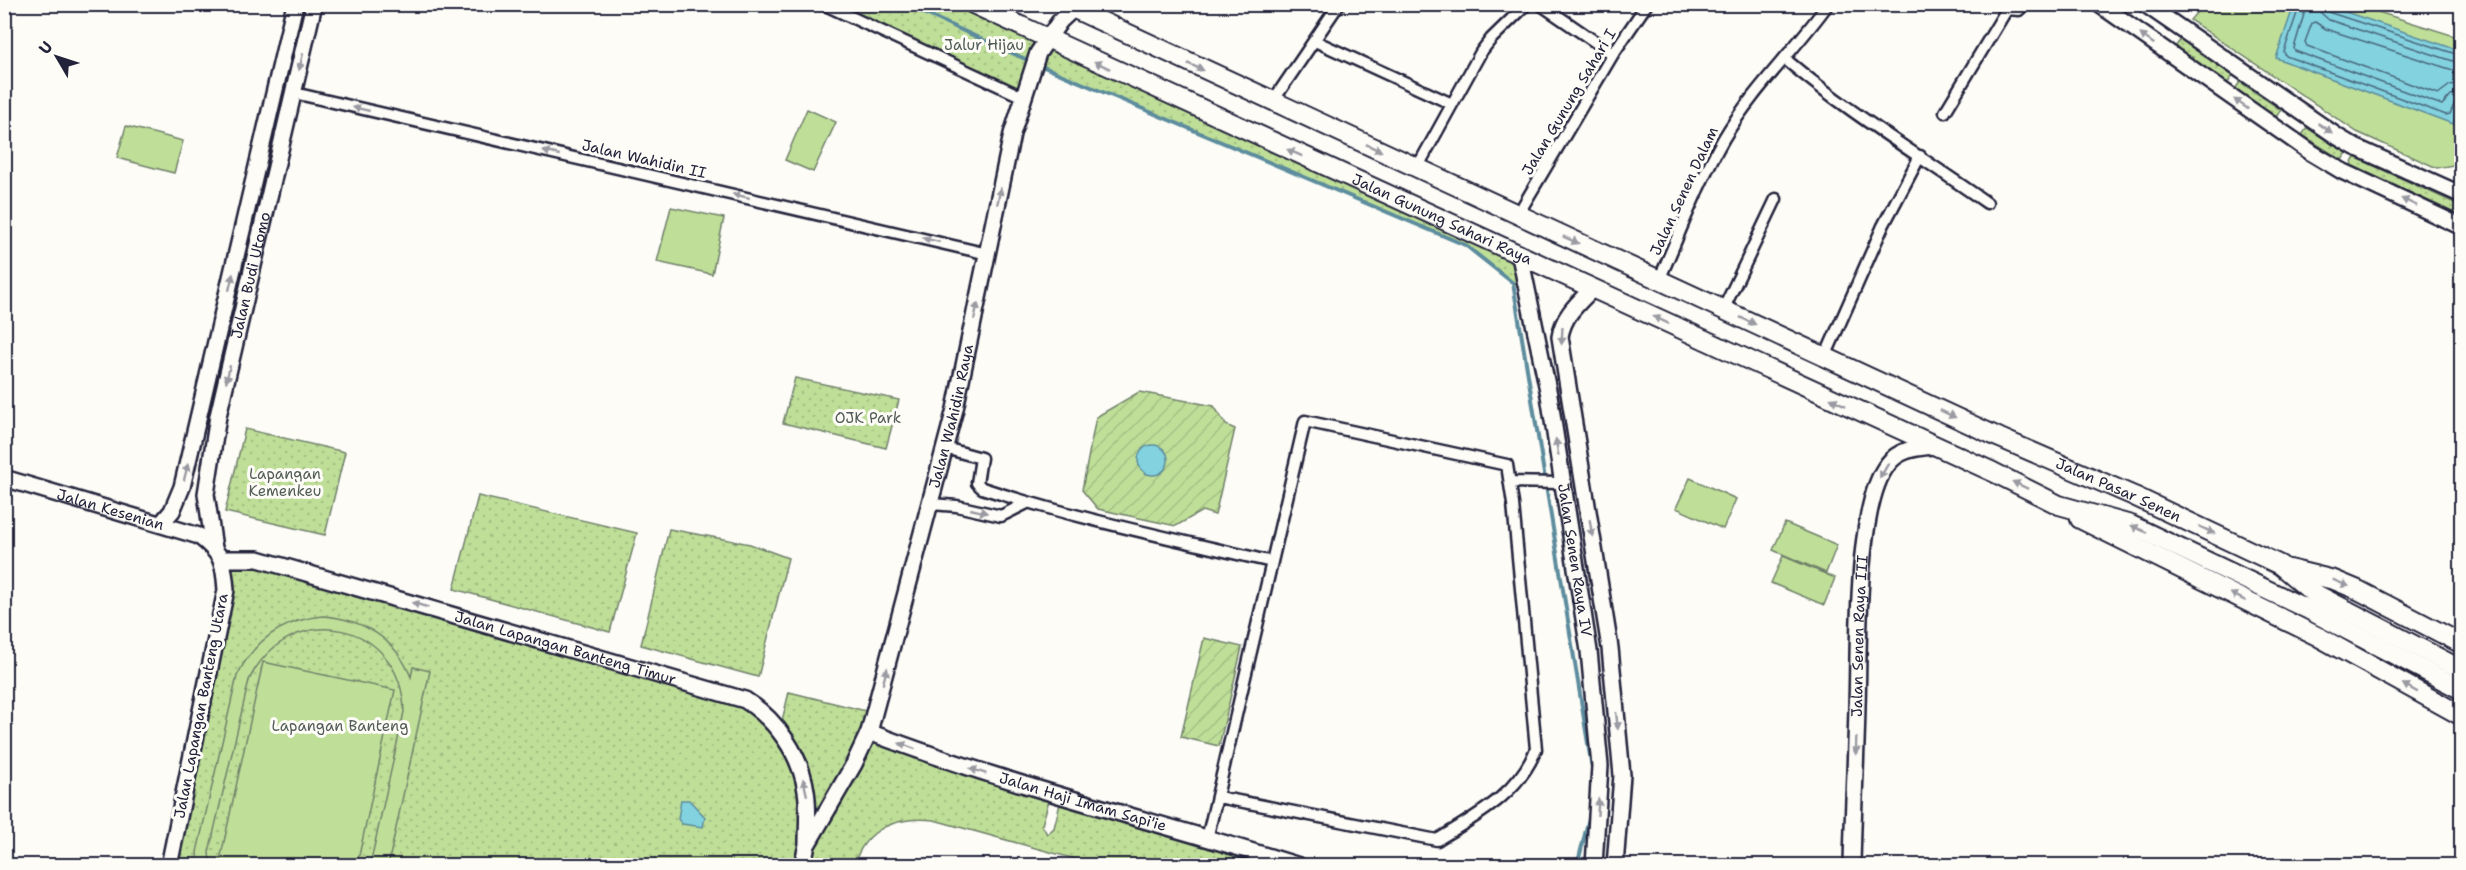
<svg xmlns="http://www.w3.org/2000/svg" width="2466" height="870" font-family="'Shantell Sans',sans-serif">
<defs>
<pattern id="grass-dots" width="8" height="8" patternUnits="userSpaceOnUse" patternTransform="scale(1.5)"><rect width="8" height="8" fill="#bfdf98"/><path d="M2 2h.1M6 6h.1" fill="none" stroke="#a4bf84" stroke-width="1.8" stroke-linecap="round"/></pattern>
<pattern id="garden-furrows" width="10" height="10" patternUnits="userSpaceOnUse" patternTransform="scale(1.5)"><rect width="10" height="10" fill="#bfdf98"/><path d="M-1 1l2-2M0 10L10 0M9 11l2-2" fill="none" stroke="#a4bf84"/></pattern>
</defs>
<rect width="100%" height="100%" fill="#fdfcf7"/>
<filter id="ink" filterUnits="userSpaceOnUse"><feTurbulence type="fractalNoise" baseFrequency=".0167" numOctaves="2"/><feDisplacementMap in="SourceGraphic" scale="12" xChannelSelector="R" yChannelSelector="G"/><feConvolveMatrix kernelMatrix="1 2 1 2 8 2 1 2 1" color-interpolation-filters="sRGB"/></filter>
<g filter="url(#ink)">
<path fill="url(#grass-dots)" stroke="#70806a" stroke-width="1.5" d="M823 5H972L1520 256 1526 283H1513L1465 245 1035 63 1023 97Z
M2181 39 2233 76 2227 84 2175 47Z
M2240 82 2281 110 2276 117 2235 89Z
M2307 128 2347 153 2342 160 2302 135Z
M2355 157 2461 206 2459 215 2351 165Z
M795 378 899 400 886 448 783 423Z
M245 429 345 452 325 535 225 512Z
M478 496 637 533 610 632 454 589Z
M669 529 750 544 788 558 758 677 641 645Z
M242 558 745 700 780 729 789 692 874 713 869 732 1051 793 1042 825 1047 834 1054 828 1062 796 1294 865H1097L934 820C897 816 865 828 854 865L168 866 225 570Z"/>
<path fill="url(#garden-furrows)" stroke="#70806a" stroke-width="1.5" d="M1139 392 1214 406 1226 425 1235 429 1215 515 1202 511 1176 526 1098 509 1082 490 1096 417Z
M1204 638 1242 647 1219 746 1181 737Z"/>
<path fill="#bfdf98" stroke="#70806a" stroke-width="1.5" d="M2203 5H2356L2461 38V169L2453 165 2437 168 2357 132 2190 20Z
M807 109 836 122 813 172 785 160Z
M126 126 183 141 174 173 117 158Z
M671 207 724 218 712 274 657 262Z
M1690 478 1736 499 1723 529 1676 508Z
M1785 523 1837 545 1826 573 1773 550Z
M1783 556 1835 578 1824 605 1771 583Z
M323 616C363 619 396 639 411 677L413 667 430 671 388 865H370L404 712C402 619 289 598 249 680L209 852 210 865H198L197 852 237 676C254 640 283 620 323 616Z
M263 662 395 690 357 865H219Z"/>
<path fill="#83d2df" stroke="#5c8c9d" stroke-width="1.5" d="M2294 5H2325L2461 51V98L2453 124 2276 58Z
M1138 460a15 15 0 1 1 30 0a15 15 0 1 1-30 0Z
M681 800H689L705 817 703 827 682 824 678 819Z"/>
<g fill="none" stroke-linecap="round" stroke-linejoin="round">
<path stroke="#49687d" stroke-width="1.5" d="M2300 4 2284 52 2286 56 2446 115 2450 114 2455 102 2462 100
M2307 4 2294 48 2295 51 2442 105 2451 95 2462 92
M2319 4 2321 13 2329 20 2462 64
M2327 4 2328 10 2331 13 2462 56
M2462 73 2326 29 2315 22 2312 23 2305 42 2307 46 2438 94 2450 85 2462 83"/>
<path stroke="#5c8c9d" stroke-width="4" d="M904 4 1032 62
M1039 65 1465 245 1513 283 1593 774
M1577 866 1590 814"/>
<g stroke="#22223b" stroke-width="15">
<path id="street" d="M823 4 1023 97
M1540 4 1613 54
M1315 41 1452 104
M1785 59C1849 113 1919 155 1987 203
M294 93 988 254
M1273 101 1339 4
M1945 112 2007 9 2019 10 2024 4
M1417 168 1481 52 1491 39 1527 4
M1517 216 1613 54 1647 4
M1659 280C1680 233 1698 183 1724 138 1753 89 1795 50 1828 4
M1723 310 1776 199
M1825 357 1883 226 1920 156
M945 448 981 458 977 483 982 488C1077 519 1175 539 1272 562
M1510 482 1562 483
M931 504 957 506 1001 516 1027 503
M1207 839 1305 421 1507 465 1513 504 1536 749C1519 794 1476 816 1437 840L1218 797"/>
</g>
<g stroke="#22223b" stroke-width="20">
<g id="secondary">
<path d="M2099 4 2312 153 2342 171 2462 227"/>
<path d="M2145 4 2338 137 2355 147 2462 195"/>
<path id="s1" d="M1520 256 1549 395 1589 651 1600 766 1594 866"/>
<path d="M1592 289C1578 303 1563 316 1560 337L1610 648 1622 775 1615 866"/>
<path id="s2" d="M4 478 199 536C222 554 224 561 226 590L169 866"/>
<path d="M161 524 172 511 182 487 295 4"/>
<path id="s3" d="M214 548 206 494 218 416 314 4"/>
<path id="s4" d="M222 559H258L745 700C776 719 801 755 806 791 809 809 807 826 807 843"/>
<path id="s5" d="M869 732C1010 786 1156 821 1299 866"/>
<path id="s6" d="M802 866 807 845 854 764 869 732 955 409 1012 134 1038 53 1060 21 1073 9"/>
<path id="s7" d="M1852 866C1853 812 1856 759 1857 706 1859 651 1855 504 1888 464 1899 449 1916 448 1933 446"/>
</g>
</g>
<g stroke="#22223b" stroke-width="22">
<g id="primary">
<path id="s8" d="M973 4 1993 472 2059 505 2131 525 2309 610 2462 690"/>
<path id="s9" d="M1064 4 2000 438 2134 496 2280 565 2312 592 2462 670"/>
<path d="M2080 519 2319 637 2462 716"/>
<path d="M2289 569 2334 580 2358 590 2462 644"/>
</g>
</g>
<use href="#street" stroke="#fdfcf7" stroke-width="10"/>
<use href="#secondary" stroke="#fdfcf7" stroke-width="15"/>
<use href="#primary" stroke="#fdfcf7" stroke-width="18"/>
</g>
<defs><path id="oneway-solid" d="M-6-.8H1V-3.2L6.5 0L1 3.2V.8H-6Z" transform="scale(1.5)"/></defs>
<g fill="#9a9aa2">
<use href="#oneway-solid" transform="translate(2147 39) rotate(-144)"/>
<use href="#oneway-solid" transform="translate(301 62) rotate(103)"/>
<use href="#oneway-solid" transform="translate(1102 65) rotate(-155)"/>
<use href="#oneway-solid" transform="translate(1196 67) rotate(24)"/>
<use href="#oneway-solid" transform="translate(2241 104) rotate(-145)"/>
<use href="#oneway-solid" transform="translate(361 109) rotate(-167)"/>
<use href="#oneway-solid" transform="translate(2325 128) rotate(34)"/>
<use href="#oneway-solid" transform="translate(1374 148) rotate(25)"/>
<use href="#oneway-solid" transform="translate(551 153) rotate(-167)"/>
<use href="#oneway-solid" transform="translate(1295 153) rotate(-156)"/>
<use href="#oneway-solid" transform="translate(741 196) rotate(-167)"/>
<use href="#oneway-solid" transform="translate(999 196) rotate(-78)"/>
<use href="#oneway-solid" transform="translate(2409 202) rotate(-155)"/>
<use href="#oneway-solid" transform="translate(931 240) rotate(-167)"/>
<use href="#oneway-solid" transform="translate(1571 240) rotate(24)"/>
<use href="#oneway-solid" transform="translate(231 282) rotate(-77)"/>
<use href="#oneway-solid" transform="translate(976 311) rotate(-78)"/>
<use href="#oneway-solid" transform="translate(1661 320) rotate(-155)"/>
<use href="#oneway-solid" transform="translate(1748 321) rotate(25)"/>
<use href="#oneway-solid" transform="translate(1562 336) rotate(93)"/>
<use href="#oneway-solid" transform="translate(228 374) rotate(103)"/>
<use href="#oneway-solid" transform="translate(1838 402) rotate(-155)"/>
<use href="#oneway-solid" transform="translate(1948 414) rotate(25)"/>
<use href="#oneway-solid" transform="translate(1557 447) rotate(-99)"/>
<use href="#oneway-solid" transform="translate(1884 471) rotate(120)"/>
<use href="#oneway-solid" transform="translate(186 472) rotate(-76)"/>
<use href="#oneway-solid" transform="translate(2020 485) rotate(-155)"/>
<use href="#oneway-solid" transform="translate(979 511) rotate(13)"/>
<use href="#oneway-solid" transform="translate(1591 528) rotate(81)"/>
<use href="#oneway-solid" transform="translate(2139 529) rotate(-156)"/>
<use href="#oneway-solid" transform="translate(2207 530) rotate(25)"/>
<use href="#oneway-solid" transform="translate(2341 583) rotate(22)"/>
<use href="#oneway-solid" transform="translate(2238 597) rotate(-153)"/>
<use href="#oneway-solid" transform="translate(420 605) rotate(-164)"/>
<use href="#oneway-solid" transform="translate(885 676) rotate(-75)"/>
<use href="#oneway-solid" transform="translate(2410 688) rotate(-151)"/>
<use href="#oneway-solid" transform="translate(1617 721) rotate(84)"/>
<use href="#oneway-solid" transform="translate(907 746) rotate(-160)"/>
<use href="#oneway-solid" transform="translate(1856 746) rotate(92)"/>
<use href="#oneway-solid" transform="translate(978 771) rotate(-162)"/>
<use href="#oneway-solid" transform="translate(805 787) rotate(-103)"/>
<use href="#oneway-solid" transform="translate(1598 807) rotate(-86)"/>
</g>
</g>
<g text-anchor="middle" stroke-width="6" stroke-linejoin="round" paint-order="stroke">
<g font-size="15" fill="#515b57" stroke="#fdfcf7">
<text x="984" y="50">Jalur Hijau</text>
<text x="868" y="423">OJK Park</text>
<text x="285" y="479">Lapangan<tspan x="285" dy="17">Kemenkeu</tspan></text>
<text x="340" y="731">Lapangan Banteng</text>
</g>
<g font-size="15" fill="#22223b" stroke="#fdfcf7">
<text transform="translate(1569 102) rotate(-59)" y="5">Jalan Gunung Sahari I</text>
<text transform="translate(644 159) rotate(13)" y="5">Jalan Wahidin II</text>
<text transform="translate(1684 191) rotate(-65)" y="5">Jalan Senen Dalam</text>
<text dy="5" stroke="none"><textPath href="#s8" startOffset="516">Jalan Gunung Sahari Raya</textPath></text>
<text dy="5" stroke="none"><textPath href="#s3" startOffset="278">Jalan Budi Utomo</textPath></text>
<text dy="5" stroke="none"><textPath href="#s6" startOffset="477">Jalan Wahidin Raya</textPath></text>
<text dy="5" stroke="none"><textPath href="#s9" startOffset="1161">Jalan Pasar Senen</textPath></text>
<text dy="5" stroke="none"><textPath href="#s2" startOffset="111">Jalan Kesenian</textPath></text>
<text dy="5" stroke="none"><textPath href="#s1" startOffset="309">Jalan Senen Raya IV</textPath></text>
<text dy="5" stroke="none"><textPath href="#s7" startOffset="230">Jalan Senen Raya III</textPath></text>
<text dy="5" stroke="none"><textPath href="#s4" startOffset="356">Jalan Lapangan Banteng Timur</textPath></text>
<text transform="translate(201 706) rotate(-79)" y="5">Jalan Lapangan Banteng Utara</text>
<text dy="5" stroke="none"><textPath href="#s5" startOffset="225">Jalan Haji Imam Sapi'ie</textPath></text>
</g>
</g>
<rect width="2466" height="870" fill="none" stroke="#fdfcf7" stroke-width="24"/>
<rect x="12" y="12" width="2442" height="846" fill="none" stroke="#22223b" stroke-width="2" filter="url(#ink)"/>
<g transform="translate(57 57) rotate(309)" stroke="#fdfcf7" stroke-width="4.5" paint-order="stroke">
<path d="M0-4.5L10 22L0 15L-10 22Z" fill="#22223b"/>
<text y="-9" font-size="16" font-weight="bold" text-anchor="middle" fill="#22223b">U</text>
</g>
</svg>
